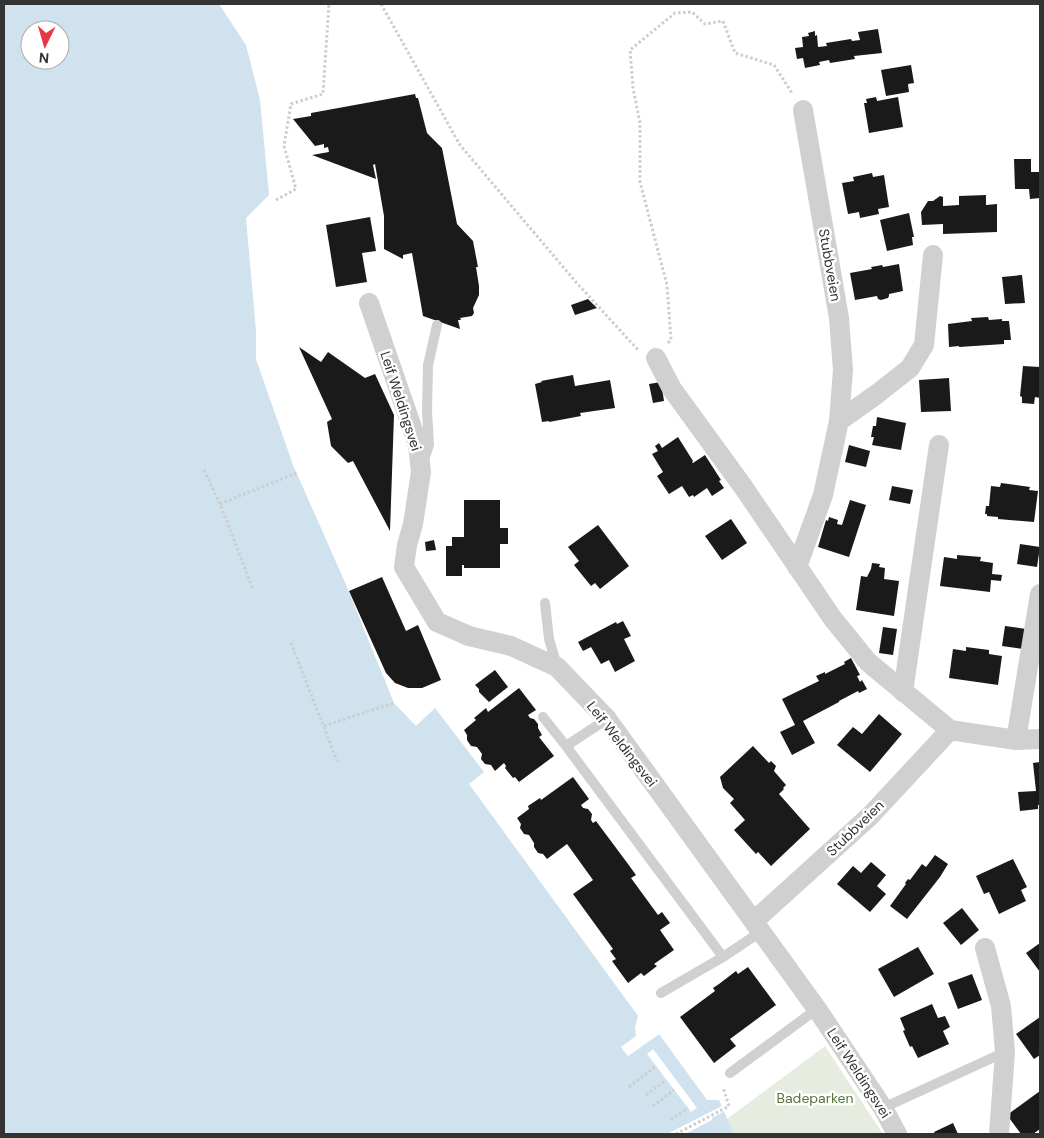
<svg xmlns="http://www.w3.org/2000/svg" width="1044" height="1138" font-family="'DM Sans',sans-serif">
<rect width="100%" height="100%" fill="#fff"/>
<path fill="#e6ecdf" d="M825 1046 883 1134H734L727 1119Z"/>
<path fill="#cfe2ee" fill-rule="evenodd" d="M4 4H219L246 45 260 100 269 195 246 218 256 331V359L293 465 344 580 394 703 416 726 435 708 484 772 469 784 638 1016 635 1027 636 1036 621 1047 628 1056 659 1034 707 1100H719L734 1134H4ZM30 30H60V60H30Z"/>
<path fill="#fff" d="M657 1032 659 1034 628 1056 621 1047 638 1035V1038L624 1047 628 1053Z
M653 1049 697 1108 691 1112 647 1054Z
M724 1105 726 1110 712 1118V1120L685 1134H667Z"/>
<path fill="#1a1a1a" d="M878 29 882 53 854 56 855 59 830 63 829 60 819 62 820 65 805 68 803 58 797 59 795 48 803 47 802 37 809 36 808 33 815 31V36L817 35 818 47 827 46 826 43 851 39 852 41 860 40 858 32Z
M911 65 914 83 908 84 909 92 886 96 881 70Z
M415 94 416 98H418L427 133 442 148 457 224 473 241 478 267H476L479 286V295L473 308 474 313 472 316 460 318 461 320H458L460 329 423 316 412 253 403 255V259L384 249V216L375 164 373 165 376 179 312 155 329 152 328 147 324 148V144L315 146 293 119 311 116V113Z
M876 97 877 101 898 97 903 127 869 133 864 103H867L866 99Z
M1014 159H1031V172H1040V198L1030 199 1029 189H1015Z
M872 173 873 177 884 175 889 207 878 209 879 214 860 218 859 212 848 214 842 183 854 181 853 177Z
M986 195V205L997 204V232L943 234V224L922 225 921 212 928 201H933L940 196 943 197V206L959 205V196Z
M909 213 914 237H912L913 245 887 251 880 220Z
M370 217 376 251 362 253 367 282 336 287 326 225Z
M899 264 903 291 889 294V296L888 298 881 300 878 299 877 296 855 300 850 273 872 269 871 267 877 266 882 265 883 267Z
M1022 275 1025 303 1005 304 1002 277Z
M588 299 597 308 575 315 571 305Z
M988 317 989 320 1002 319V321H1009L1011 340H1004V344L959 347V346L949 347 948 324 972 321 971 318Z
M299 347 321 362 328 352 365 378 375 374 394 415 390 531 353 461 348 463 331 446 327 422 332 419Z
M1023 366 1040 367V398L1035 397 1034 404 1022 403V397L1020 396Z
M573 375 575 386 610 380 615 408 580 413 581 416 549 422V421L542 422 535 384 542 382 541 381Z
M949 378 951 411 921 412 919 380Z
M661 382 664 401 653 403 649 384Z
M877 417 906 423 901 450 872 445 874 437H871L873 426H876Z
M678 437 693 461 692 462 693 463 705 455 721 480 719 481 724 488 712 496 707 488 694 497 693 495 689 497 682 486 669 494 657 476 663 472 652 454 658 451 655 446 659 443 662 448Z
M849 445 870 451 866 467 845 462Z
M1001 483 1030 487 1029 490 1038 491 1034 522 998 519V517L987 516V514H985L986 506H989L991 486 1000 487Z
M892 486 913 490 910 504 889 500Z
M464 500H500V528H508V544H500V568H464V565H462V576H446V546H452V537H464Z
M850 500 866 505 849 557 818 547 826 520 828 521 829 517 838 520 837 524 842 525Z
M731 519 747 543 722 560 705 536Z
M598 525 629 566 600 589 595 583 591 586 574 565 579 561 568 547Z
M434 540 436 550 426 551 425 542Z
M1020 544 1040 547 1037 567 1017 564Z
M957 555 981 557 980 561 993 563 992 574 1002 575 1001 581 991 580 990 592 940 586 944 557 957 559Z
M872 563 880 564 879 567 885 568 884 579 899 581 894 616 856 610 861 576 867 577 871 569Z
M382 577 406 631 418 625 441 680 422 688H408L395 683 386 673 349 591Z
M623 621 631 636 624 639 635 661 615 672 609 660 601 664 591 647 583 651 578 642 616 622 617 624Z
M1005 626 1026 629 1023 649 1002 646Z
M883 627 897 629 893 655 879 653Z
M966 647 989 650V654L1002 656 998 685 949 678 953 649 966 651Z
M851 658 860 675 857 676 860 682 862 680 867 689 859 693 858 691 839 701V702L803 721 815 743 792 755 780 732 795 725 782 699 819 681 816 676 825 672V674L845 664 844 662Z
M495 670 508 687 489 702 479 692V689L475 685Z
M519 688 536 710 528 715 530 718 534 719 538 724V728L542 735 539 737 554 756 519 782 515 777 513 778 505 768 506 766 504 763 495 771 491 765 485 764 481 759 482 754 477 747 471 746 467 740V735L464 730 476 720 474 718 486 708 488 712Z
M879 714 902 734 870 772 837 745 853 727 862 734Z
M753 746 769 763 771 761 776 766 774 771 786 785 783 788 784 789 779 794 810 829 771 866 758 852 756 854 734 830 745 820 730 803 734 799 723 788 720 777Z
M1040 762V805H1038V809L1020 811 1018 792 1036 791 1033 763Z
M573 777 589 799 581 805 583 808 588 809 592 814 591 820 593 823 596 821 628 864 636 875 631 878 658 915 662 912 670 923 660 930 674 950 654 964 657 966 644 976 641 973 628 983 612 961 616 959 610 951 613 949 573 894 593 880 567 844 547 859 543 854 538 853 534 847V843L529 835 524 834 520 828 521 824 517 818 529 809 528 806 540 798 541 800Z
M935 855 948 864 940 877 907 919 890 906 906 884 905 883 908 879 910 880 922 864 926 867Z
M1013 859 1027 887 1021 890 1026 901 999 914 989 892 984 894 976 876Z
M871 862 886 875 877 886 886 894 870 912 837 884 853 866 861 873Z
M962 908 979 930 961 945 943 923Z
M1040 943V972L1026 953Z
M918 947 934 974 894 997 878 969Z
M748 967 776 1005 730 1039 736 1046 714 1063 680 1017 715 991 713 988 719 984 736 971 738 974Z
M972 974 982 1000 958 1009 948 983Z
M932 1004 938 1018 945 1016 950 1027 943 1031 949 1044 918 1058 912 1046 910 1047 903 1031 905 1030 900 1018Z
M1040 1017V1055L1034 1059 1016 1034Z
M1040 1091V1129L1033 1134H1021L1007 1115Z
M953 1123 958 1134H935L934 1132Z"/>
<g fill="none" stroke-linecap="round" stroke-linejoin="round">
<path stroke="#cdcdcd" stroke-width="3" stroke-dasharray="2.5 2.5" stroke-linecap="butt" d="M381 4 460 145 575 281 639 351
M276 200 296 189 284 146 291 104 323 94 329 4
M668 343 671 340 667 285 640 182V123L633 88 630 50 675 13 692 12 705 24 723 21 735 53 774 65 792 93
M204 470 220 504 253 589
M220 504 297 473
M291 643 337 761
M324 726 394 703
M629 1087 656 1066
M646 1095 666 1080
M653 1106 674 1090
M671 1120 688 1108
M676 1134 729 1106 723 1087"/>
<path stroke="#d0d0d0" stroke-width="10" d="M424 460 429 445 427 411 428 365 437 325
M545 603 549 639 557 666
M543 717 566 746 723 957
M566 746 607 719
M661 993 723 957 762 931
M730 1073 817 1009
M883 1108 1005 1052"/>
<path stroke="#d0d0d0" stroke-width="20" d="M369 303 418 445 421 472 413 524 407 545 404 567 437 622 469 636 511 646 557 667 607 719 817 1009 883 1108 897 1134
M656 358 672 389 744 488 833 619 868 662 950 730 1016 740 1040 739
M839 421 877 394 910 368 924 345 933 255
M797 567 823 495 839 421 843 370 839 318 803 110
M903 692 939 445
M1016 740 1040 594
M754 921 870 816 950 730
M985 948 1001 1006 1005 1052 999 1134"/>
</g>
<g text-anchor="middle" stroke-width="5" stroke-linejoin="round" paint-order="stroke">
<g font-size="14" fill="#333" stroke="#fff">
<text transform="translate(830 265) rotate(80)" y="5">Stubbveien</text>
<text transform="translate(401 401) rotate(72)" y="5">Leif Weldingsvei</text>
<text transform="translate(622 744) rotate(52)" y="5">Leif Weldingsvei</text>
<text transform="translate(855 828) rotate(-44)" y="5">Stubbveien</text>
<text transform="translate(859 1073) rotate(57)" y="5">Leif Weldingsvei</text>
</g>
<g font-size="14" fill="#56703f" stroke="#fff">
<text x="815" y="1103">Badeparken</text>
</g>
</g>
<rect width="1044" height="1138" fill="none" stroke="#333333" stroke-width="10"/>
<g transform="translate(45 45) rotate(185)"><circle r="24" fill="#ffffff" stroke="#adadad"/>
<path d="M0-4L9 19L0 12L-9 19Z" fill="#e63946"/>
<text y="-8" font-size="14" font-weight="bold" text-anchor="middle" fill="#333333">N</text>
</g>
</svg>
